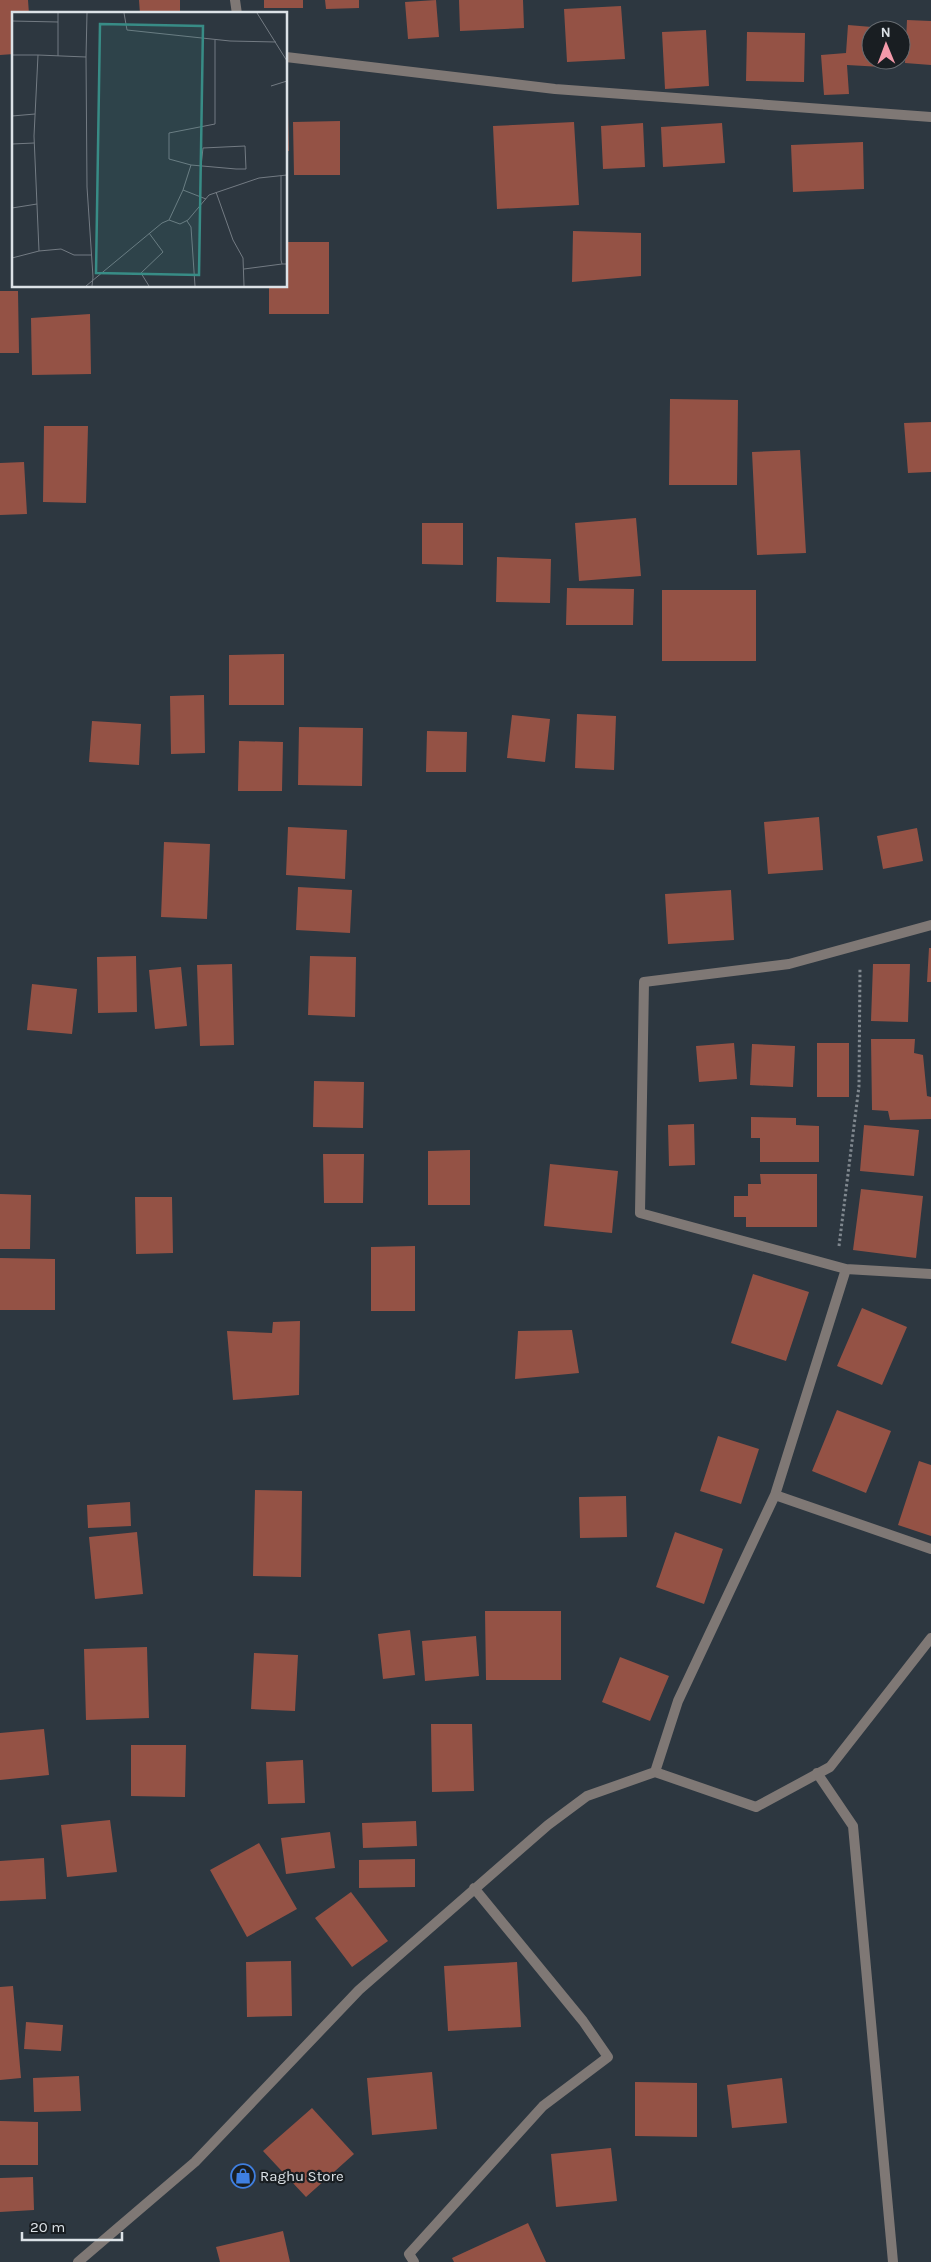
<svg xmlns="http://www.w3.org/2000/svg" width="931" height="2262" font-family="Karla,sans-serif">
<rect width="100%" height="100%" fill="#2d3740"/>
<path fill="#945245" d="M0 0H28L29 14H14V54L0 55Z
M139 0H180V14H140Z
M264 0H303V8H264Z
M325 0H359V8L326 9Z
M436 0 439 37 408 39 405 2Z
M459 0H523L524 28 460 31Z
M621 6 625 59 567 62 564 9Z
M907 20 931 21V65L905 63Z
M848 25 884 28V30H871V60H883L882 67 847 65 849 94 824 95 821 55 846 53Z
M706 30 709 86 665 89 662 32Z
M747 32 805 33 804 82 746 81Z
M286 114H288L289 151H286Z
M340 121V175H294L293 122Z
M574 122 579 205 497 209 493 126Z
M643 123 645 167 603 169 601 126Z
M722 123 725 163 663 167 661 127Z
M863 142 864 189 793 192 791 145Z
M573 231 641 233V276L572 282Z
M286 242H329V314H269V286H286Z
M0 291H18L19 353H0Z
M90 314 91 374 32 375 31 318Z
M670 399 738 400 737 485H669Z
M931 422V472L908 473 904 423Z
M44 426H88L86 503 43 502Z
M800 450 806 553 757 555 752 452Z
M24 462 27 514 0 515V463Z
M636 518 641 576 579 581 575 523Z
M422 523H463V565L422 564Z
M497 557 551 559 550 603 496 602Z
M567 588 634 589 633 625H566Z
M662 590H756V661H662Z
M284 654V705H229V655Z
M204 695 205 753 171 754 170 696Z
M577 714 616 716 614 770 575 768Z
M512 715 550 719 545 762 507 758Z
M92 721 141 724 139 765 89 762Z
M299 727 363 728 362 786 298 785Z
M427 731 467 732 466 772H426Z
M239 741 283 742 282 791H238Z
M819 817 823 870 768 874 764 822Z
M288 827 347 830 345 879 286 875Z
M917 828 923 861 883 869 877 836Z
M164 842 210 844 207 919 161 917Z
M298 887 352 890 350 933 296 930Z
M731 890 734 940 668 944 665 894Z
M929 948H931V982H927Z
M136 956 137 1012 98 1013 97 957Z
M310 956 356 957 355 1017 308 1015Z
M232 964 234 1045 200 1046 197 965Z
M873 964H910L908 1022 871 1021Z
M181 967 187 1026 155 1029 149 970Z
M32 984 77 989 72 1034 27 1030Z
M871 1039H915L914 1053 923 1055 927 1096 931 1097V1119L890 1120 888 1111 872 1110Z
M734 1043 737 1079 699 1082 696 1046Z
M817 1043H849V1097H817Z
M752 1044 795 1046 793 1087 750 1085Z
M314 1081 364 1082 363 1128 313 1127Z
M751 1117 796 1118V1125L819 1126V1162H760V1138H751Z
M694 1124 695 1165 669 1166 668 1125Z
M864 1125 919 1130 914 1176 860 1171Z
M470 1150V1205H428V1151Z
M323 1154H364L363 1203H324Z
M550 1164 618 1171 612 1233 544 1226Z
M760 1174H817V1227H746V1217H734V1196H748V1184H761Z
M861 1189 923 1196 916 1258 853 1250Z
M0 1194 31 1195 30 1249H0Z
M135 1197H172L173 1253 136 1254Z
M415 1246V1311H371V1247Z
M0 1258 55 1259V1310H0Z
M753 1274 809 1292 786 1361 731 1343Z
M862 1308 907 1327 882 1385 837 1366Z
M300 1321 299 1395 233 1400 227 1331 272 1333 273 1322Z
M572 1330 579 1373 515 1379 518 1331Z
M837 1410 891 1431 866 1493 812 1471Z
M718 1436 759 1449 741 1504 700 1491Z
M919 1461 931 1465V1536L898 1525Z
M255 1490 302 1491 301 1577 253 1576Z
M626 1496 627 1537 580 1538 579 1497Z
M130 1502 131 1526 88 1528 87 1505Z
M137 1532 143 1594 95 1599 89 1537Z
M675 1532 723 1549 704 1604 656 1587Z
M485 1611H561V1680H486Z
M410 1630 415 1675 383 1679 378 1634Z
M476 1636 479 1676 425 1681 422 1641Z
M147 1647 149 1718 86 1720 84 1649Z
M254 1653 298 1655 295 1711 251 1709Z
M620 1657 669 1676 650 1721 602 1702Z
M431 1724H472L474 1791 432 1792Z
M44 1729 49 1775 0 1780V1733Z
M131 1745H186L185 1797 131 1796Z
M303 1760 305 1803 268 1804 266 1762Z
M110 1820 117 1872 67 1877 61 1825Z
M416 1821 417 1846 363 1848 362 1823Z
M330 1832 335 1868 286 1874 281 1838Z
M259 1843 297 1909 247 1937 210 1870Z
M44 1858 46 1899 0 1901V1861Z
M415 1859V1887L359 1888V1860Z
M351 1892 388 1941 352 1967 315 1918Z
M291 1961 292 2016 247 2017 246 1962Z
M517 1962 521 2027 448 2031 444 1966Z
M13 1986 21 2078 0 2080V1987Z
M26 2022 63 2025 61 2051 24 2049Z
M432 2072 437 2129 372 2135 367 2078Z
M79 2076 81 2111 34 2112 33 2078Z
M782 2078 787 2123 732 2128 727 2085Z
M635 2082 697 2083V2137L635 2136Z
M312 2108 354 2154 306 2197 263 2151Z
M0 2121 38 2122V2165H0Z
M611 2148 617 2201 556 2207 551 2154Z
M33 2177 34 2210 0 2212V2178Z
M528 2223 546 2262H454L452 2258Z
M283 2231 290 2262H220L216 2247Z"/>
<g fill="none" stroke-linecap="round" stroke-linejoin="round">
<path stroke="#80888f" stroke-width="3" stroke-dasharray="2.5 2.5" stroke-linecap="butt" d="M839 1246 859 1086 860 968"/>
<path stroke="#7f7875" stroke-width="10" d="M235 0 237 14
M286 57 555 89 931 117
M846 1269 640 1213 644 982 789 964 931 925
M931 1274 846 1269 775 1495 931 1549
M655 1772 678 1701 775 1495
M817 1773 853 1826 893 2262
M78 2262 195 2162 359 1990 548 1825 587 1796 655 1772 756 1807 830 1767 931 1638
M414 2262 409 2254 543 2106 608 2057 583 2021 474 1888"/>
</g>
<defs>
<g id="shop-ring" transform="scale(1.25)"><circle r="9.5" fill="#191e22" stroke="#3f7fe0" stroke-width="1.5"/><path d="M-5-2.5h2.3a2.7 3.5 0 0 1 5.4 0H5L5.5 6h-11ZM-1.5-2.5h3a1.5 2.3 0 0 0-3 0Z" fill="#3f7fe0"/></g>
</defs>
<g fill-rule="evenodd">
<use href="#shop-ring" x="243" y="2176"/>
</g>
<g text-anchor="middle" stroke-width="4.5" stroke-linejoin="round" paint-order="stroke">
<g font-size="15" fill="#dce2e7" stroke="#191e22" text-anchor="start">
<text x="260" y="2181">Raghu Store</text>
</g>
</g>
<g transform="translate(12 12)">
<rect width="275" height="275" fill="#2d3740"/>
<path fill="none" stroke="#737b83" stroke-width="1" d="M112 1 115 18 218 29 264 30M245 1 275 49M0 9 46 10M0 43H26M46 44V1M74 45 75 1M259 74 275 69M0 104 23 102M0 132 22 131M179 153 157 147V121L203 112V28M189 154 191 136 233 134 234 157H224L179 153 171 178 194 187M269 163V248L270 252H275M204 180 221 228 231 246 232 274M0 196 25 192M157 208 171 178M175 209 179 215 183 274M79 243H62L49 237 27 239 22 124 26 43 74 45 75 175 81 265 80 274M0 246 27 239M232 257 270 252M74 274 150 211 157 208 168 212 176 208 197 183 247 166 275 163M137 274 129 261 151 240 137 221"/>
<path fill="#388c86" fill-opacity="0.15" stroke="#388c86" stroke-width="2.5" d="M88 12 191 14 187 263 84 261Z"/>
<rect width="275" height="275" fill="none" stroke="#dce2e7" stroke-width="2.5"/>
</g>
<g transform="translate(886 45) rotate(359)"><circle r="24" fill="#191e22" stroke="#676c71"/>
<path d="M0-4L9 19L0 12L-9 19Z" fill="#f39aaa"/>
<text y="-8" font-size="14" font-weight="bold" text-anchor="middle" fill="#dce2e7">N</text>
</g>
<path d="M22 2232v8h100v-8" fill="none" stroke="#dce2e7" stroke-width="2.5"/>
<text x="30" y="2232" font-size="15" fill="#dce2e7" stroke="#191e22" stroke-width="4" paint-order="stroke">20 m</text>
</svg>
